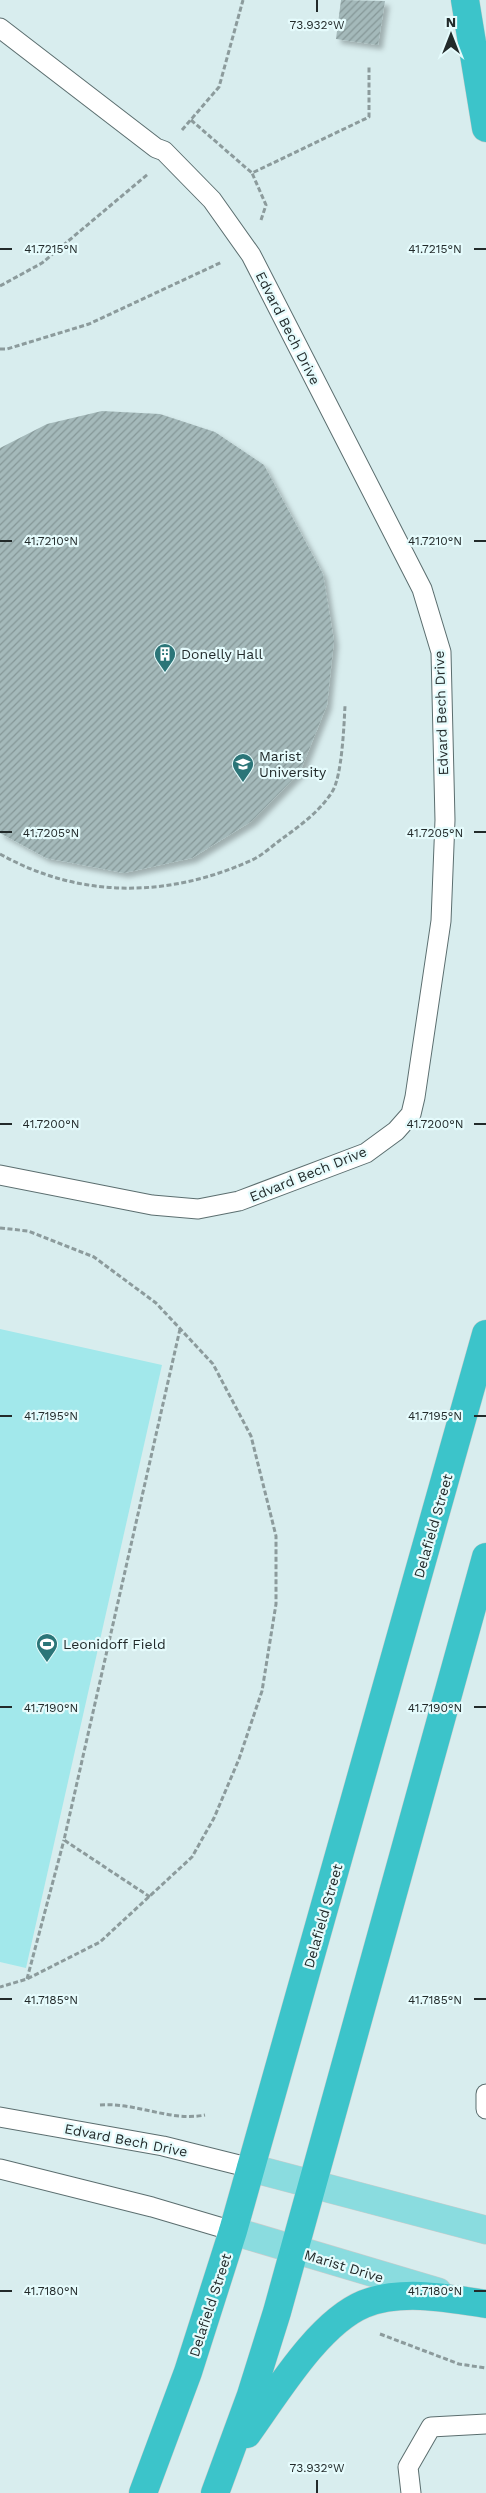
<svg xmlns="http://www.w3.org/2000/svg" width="486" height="2493" font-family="'Work Sans',sans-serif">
<defs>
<pattern id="building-hatch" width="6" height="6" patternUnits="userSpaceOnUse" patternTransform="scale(1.25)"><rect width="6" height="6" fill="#a4b9ba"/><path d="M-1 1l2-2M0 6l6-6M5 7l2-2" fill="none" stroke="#859797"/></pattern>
<filter id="shadow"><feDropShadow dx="4.5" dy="4.5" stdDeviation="2.5" flood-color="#0004"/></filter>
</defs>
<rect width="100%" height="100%" fill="#d8edee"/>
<path fill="#a2e8eb" d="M0 1329 162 1365 26 1968 0 1962Z"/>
<path fill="url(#building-hatch)" filter="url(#shadow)" d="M341 0 385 1 378 45 336 39Z
M102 411 160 414 215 432 264 465 323 574 334 641 327 705 300 772 252 821 192 858 124 873 46 858 0 833V448L47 424Z"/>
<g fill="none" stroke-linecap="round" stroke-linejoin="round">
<g stroke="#5b6e6f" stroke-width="21">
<path id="lane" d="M0 28 156 148 164 151 212 200 251 255 422 589 441 652 445 820 441 921 415 1097 411 1114 396 1131 366 1153 239 1201 198 1209 152 1205 0 1175
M486 2094V2109
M0 2117 163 2146 251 2168
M0 2169 152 2207 233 2231
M411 2493 408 2467 431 2427 486 2424"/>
</g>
<g stroke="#cacccc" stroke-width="29">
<path id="primary" d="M251 2168 486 2230
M233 2231 438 2292"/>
</g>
<g stroke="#cacccc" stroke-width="29">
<path id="highway" d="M465 0 486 128
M247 2434C276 2394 318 2323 364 2304 401 2289 448 2298 486 2304
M143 2493 188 2372 233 2231 486 1334
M215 2493 251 2395 277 2312 486 1557"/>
</g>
<path stroke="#8c9b9c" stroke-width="3" stroke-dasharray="5 2.5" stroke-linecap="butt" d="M191 120 252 173
M182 130 219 87 243 0
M261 220 266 205 252 173 369 117V67
M0 286 42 263 148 174
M0 349H7L89 324 222 262
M0 854C80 899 169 898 252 860 263 855 273 845 283 838 301 825 320 811 332 792 342 777 344 725 345 706
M0 1228 28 1231 94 1257 156 1303 213 1364 251 1436 276 1536V1604L262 1691 239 1759 214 1818 192 1857 100 1942 27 1979 0 1987
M150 1897 64 1840 180 1329
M27 1979 64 1840
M100 2105C136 2102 170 2122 205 2115
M380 2334 459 2364 486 2368"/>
<use href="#lane" stroke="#fff" stroke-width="19"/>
<use href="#primary" stroke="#8adcdf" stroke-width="28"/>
<use href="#highway" stroke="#3cc4ca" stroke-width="28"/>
</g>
<path fill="none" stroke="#222a2a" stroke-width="2" d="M317 0V12M0 249H12M474 249H486M0 541H12M474 541H486M0 832H12M474 832H486M0 1124H12M474 1124H486M0 1416H12M474 1416H486M0 1707H12M474 1707H486M0 1999H12M474 1999H486M0 2291H12M474 2291H486M317 2480V2493"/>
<defs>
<g id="building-pin" transform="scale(1.125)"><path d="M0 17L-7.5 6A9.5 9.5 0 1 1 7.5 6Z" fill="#2b7578" stroke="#e5fbfc"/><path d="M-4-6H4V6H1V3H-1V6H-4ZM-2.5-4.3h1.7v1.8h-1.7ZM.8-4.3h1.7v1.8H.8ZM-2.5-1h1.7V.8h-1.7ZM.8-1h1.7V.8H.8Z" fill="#fff"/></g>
<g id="university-pin" transform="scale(1.125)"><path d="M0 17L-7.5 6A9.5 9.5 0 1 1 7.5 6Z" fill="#2b7578" stroke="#e5fbfc"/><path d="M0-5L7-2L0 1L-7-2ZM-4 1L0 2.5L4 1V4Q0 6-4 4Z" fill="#fff"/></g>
<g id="stadium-pin" transform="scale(1.125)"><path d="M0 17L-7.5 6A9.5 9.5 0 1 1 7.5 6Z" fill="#2b7578" stroke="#e5fbfc"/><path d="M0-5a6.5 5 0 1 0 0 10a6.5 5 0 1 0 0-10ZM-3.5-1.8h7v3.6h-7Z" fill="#fff"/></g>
</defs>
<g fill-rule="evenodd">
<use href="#building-pin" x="165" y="654"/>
<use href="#university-pin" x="243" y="764"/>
<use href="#stadium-pin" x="47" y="1644"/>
</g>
<g text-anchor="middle" stroke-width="4.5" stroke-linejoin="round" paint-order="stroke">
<g font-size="14" fill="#222a2a" stroke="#e5fbfc">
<text transform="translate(288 328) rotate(63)" y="5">Edvard Bech Drive</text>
<text transform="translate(441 713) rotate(-92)" y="5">Edvard Bech Drive</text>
<text transform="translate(308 1174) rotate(-22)" y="5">Edvard Bech Drive</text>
<text transform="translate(433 1526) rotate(-74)" y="5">Delafield Street</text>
<text transform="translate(323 1916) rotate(-74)" y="5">Delafield Street</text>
<text transform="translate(126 2140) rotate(11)" y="5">Edvard Bech Drive</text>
<text transform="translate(344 2266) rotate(17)" y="5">Marist Drive</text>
<text transform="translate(210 2305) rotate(-72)" y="5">Delafield Street</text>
</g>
<g font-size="14" fill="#222a2a" stroke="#e5fbfc" text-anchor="start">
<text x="181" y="659">Donelly Hall</text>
<text x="259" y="761">Marist<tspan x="259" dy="16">University</tspan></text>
<text x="63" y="1649">Leonidoff Field</text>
</g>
</g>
<g font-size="12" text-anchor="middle" fill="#222a2a" stroke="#e5fbfc" stroke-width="4.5" stroke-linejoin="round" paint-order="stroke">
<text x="317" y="29">73.932°W</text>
<text x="51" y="253">41.7215°N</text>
<text x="435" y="253">41.7215°N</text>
<text x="51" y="545">41.7210°N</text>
<text x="435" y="545">41.7210°N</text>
<text x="51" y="837">41.7205°N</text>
<text x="435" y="837">41.7205°N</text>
<text x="51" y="1128">41.7200°N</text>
<text x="435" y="1128">41.7200°N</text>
<text x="51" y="1420">41.7195°N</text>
<text x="435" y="1420">41.7195°N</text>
<text x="51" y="1712">41.7190°N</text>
<text x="435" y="1712">41.7190°N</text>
<text x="51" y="2004">41.7185°N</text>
<text x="435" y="2004">41.7185°N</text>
<text x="51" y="2295">41.7180°N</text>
<text x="435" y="2295">41.7180°N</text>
<text x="317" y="2472">73.932°W</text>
</g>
<g transform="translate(451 35)" stroke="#e5fbfc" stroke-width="4" paint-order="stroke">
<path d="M0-4L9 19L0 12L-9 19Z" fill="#222a2a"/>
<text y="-8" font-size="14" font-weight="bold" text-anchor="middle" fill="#222a2a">N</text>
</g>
</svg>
